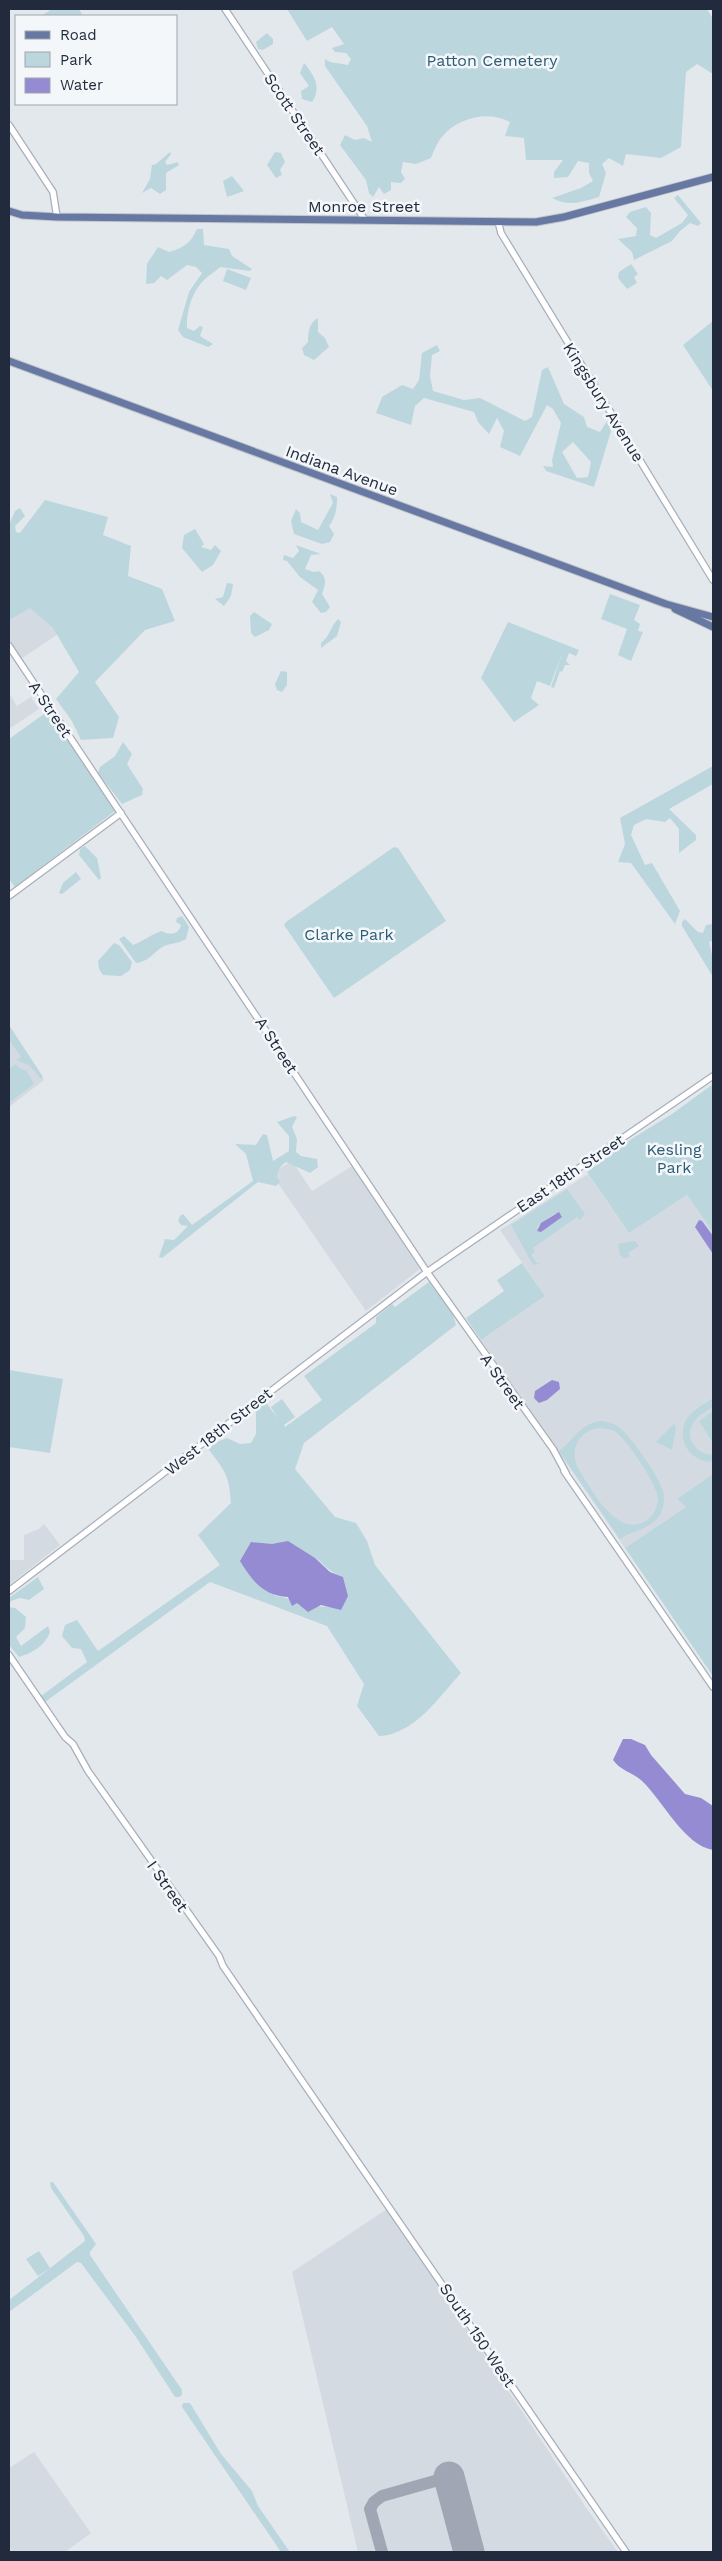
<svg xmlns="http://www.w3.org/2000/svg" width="722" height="2561" font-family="'Work Sans',sans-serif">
<rect width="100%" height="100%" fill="#e3e8ed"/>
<path fill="#d4dae1" d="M33 597 58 634 21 659 9 640V614Z
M9 693 17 706 31 697 39 709 9 729Z
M9 1026 44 1080 9 1107Z
M292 1161 312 1191 352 1166 420 1269 366 1311 271 1173Z
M588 1174 629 1233 687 1195 713 1232V1474L677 1499 686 1507 625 1548 481 1340 545 1296 500 1230Z
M44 1524 60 1545 9 1585V1560H24V1535L39 1529Z
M387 2209 585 2506 618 2552H358L292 2272Z
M34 2452 91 2533 65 2552H9V2468Z"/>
<path fill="#bcd6de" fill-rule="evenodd" d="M52 9H79L82 14 79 16H41Z
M287 9H707L713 19V74L697 64 686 72 681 147 661 158 626 154 623 166 609 158 602 164 606 173 599 197C582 202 568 207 552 198L581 188 593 181 589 173V163L578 161 568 177 554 178V172L563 160H526L524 138 505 136 510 122C488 110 457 118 442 137 437 142 434 151 431 158L416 164 403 162 401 172 405 179 401 183 391 182V190L384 194 379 187 373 197 369 193 366 180 340 145 345 135 355 140 364 138 372 142 367 126 325 66V59L330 62 348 65 351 59 346 53 335 52 332 48 344 44 332 27 307 41Z
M267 33 273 39V44L263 50 258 49 256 42Z
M304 63C314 75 322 87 312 102L302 99 301 91 309 86 300 73Z
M170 152 171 154 165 162 167 165 178 162 179 165 166 173V190L160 194 151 188 142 193 150 179 152 165 156 164Z
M275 152 281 153 285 162 280 170 282 175 276 178 267 165Z
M232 176 244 191 227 197 223 181Z
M678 195 701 223 698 226 690 223 680 231 672 241 634 260 632 252 618 239 636 236 637 228 626 217 630 212 646 207 651 213 650 235 656 238 682 223 688 215 674 198Z
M197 229H203L204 245 229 249 232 256 252 269 250 271 220 267C215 272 209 275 204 280 192 292 186 311 187 328L194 331 200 326 203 327 200 336 213 344 208 347 183 337 178 330 189 292 202 273 196 267 187 265 167 280 161 276 154 283 146 284 147 264 158 247 169 252C183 248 191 243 197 229Z
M631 264 638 274 634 277 637 283 627 289 618 278 619 272Z
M227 269 251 278 246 290 223 281Z
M318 318V332L325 338 329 347 314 360 304 355 302 348 308 342C308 332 309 323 318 318Z
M713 321V391L683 345Z
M437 345 440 351 432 355 430 376 433 391 464 400 480 398 525 421 532 417 542 370 548 367 564 404 584 417 587 427 600 432 607 421 611 431 594 487 546 471 543 466 553 467 552 460 561 423 553 409 547 405 520 456 500 447 504 431 497 418 489 434 478 422 474 412 424 398 415 406 411 425 376 413 382 397 402 385 413 389 419 380 422 353ZM573 442 591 462 588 477 577 478 562 452Z
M330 494 337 497C337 508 336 517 329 526L334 534 330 542 322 544 294 534 291 521 296 509 300 513 301 522 318 530 333 503Z
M45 500 108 517 103 535 131 546 128 576 162 589 175 621 145 630 95 682 119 717 113 738 81 740 72 721 56 699 79 672 53 628 30 608 9 620V525L15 511 20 508 25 516 15 526 16 532 20 533Z
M195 529 204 544 201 547 211 550 215 545 221 551 213 565 202 572 182 548 184 535Z
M296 545 321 554 311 555 305 569 314 572 319 571C328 578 325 585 322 594L330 607 326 612 321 613 312 602 318 590 300 577 287 561 283 560 284 555 293 558 299 551Z
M227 583 233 584 231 596 224 606 215 599 223 597Z
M610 594 640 605 634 620 640 624 638 631 643 632 631 661 618 655 627 629 601 619Z
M254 612 272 624 269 630 255 637 251 633 250 616Z
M338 619 341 622 337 636 321 648V643C330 636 331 626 338 619Z
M508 622 579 650 576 656 569 653 566 661 570 665H565L562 672 560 671 554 688 551 687 563 651 550 686 537 681 531 698 539 705 514 722 481 678Z
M281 671 287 672V685L282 692 277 690 275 684Z
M44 714H50L54 718 115 811 15 887 9 879V739Z
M123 742 132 754 127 764 143 789 142 795 122 804 98 773 100 767 115 756Z
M713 766V784L669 809 696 835V840L679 853V829L670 818 665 822 646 819 634 825 631 835 645 865 652 863 680 911 675 924 631 863 618 862 625 844 620 818Z
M85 846 97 858 101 878 99 880 79 855 80 849Z
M394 847 398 848 446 921 334 998 284 925 286 922Z
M76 872 81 879 62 894 59 893 63 883Z
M182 916 189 927 186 939C180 943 174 943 167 945 155 949 150 962 136 963L119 939 124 936 133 945C144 941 151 934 162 931 170 936 179 934 181 925L176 922 177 918Z
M685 919 698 932 703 933 706 925 713 924V940L709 942 713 959V977L682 926V922Z
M114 943 119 945 132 962 130 970 121 976 103 975 99 969 98 961Z
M9 1025 43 1077 41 1079 30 1066 17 1060 21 1057 9 1039Z
M16 1064 19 1068 27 1071 34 1084 9 1103V1069Z
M713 1084V1232L687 1195 629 1233 587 1172 633 1138 672 1114Z
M294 1116 297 1117 292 1127 297 1139 296 1152 301 1156 317 1159 318 1167 310 1173 286 1162C280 1166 278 1170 277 1177L280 1182 276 1186 258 1182 162 1258 159 1257 165 1239 174 1240 188 1226 181 1225 178 1221 180 1216 183 1214 192 1225 253 1181 246 1154 235 1144 256 1145 263 1134 267 1135 273 1161 289 1151V1136L277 1122Z
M567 1189 585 1214 580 1220 577 1217 533 1248 535 1252 531 1255 537 1263H541L533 1265 511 1225ZM553 1214 562 1215V1217L539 1232 537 1227Z
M635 1241 639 1246 628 1253 630 1257 624 1258 620 1255 618 1244Z
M522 1263 545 1296 481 1340 466 1318 504 1291 497 1280Z
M429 1282 452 1312 456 1325 304 1443 295 1469 335 1517 356 1523 367 1541 375 1565 461 1673C439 1697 414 1735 379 1736L357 1706 364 1684 327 1626 210 1582 45 1702 41 1696 87 1662 81 1649 72 1648 62 1636 65 1625 77 1620 98 1651 220 1565 198 1535 231 1503C229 1473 224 1470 206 1446L227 1438 240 1444 251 1443 256 1434V1409L265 1401 278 1419 271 1407 282 1399 295 1417 284 1425 285 1427 322 1400 304 1376 376 1323V1317L392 1304 395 1307ZM251 1542C271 1544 294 1548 313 1557 324 1562 326 1571 343 1577L348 1596C343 1599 336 1605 330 1606 316 1610 290 1597 275 1596Z
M9 1370 63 1379 50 1453 9 1447Z
M713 1398V1407C707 1411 698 1415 694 1422 683 1437 696 1455 713 1455L711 1462C689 1461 674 1437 688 1417 694 1409 705 1404 713 1398Z
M713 1411V1443L699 1421Z
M602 1421C608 1422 614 1423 620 1428 631 1437 659 1476 663 1491 665 1498 664 1506 661 1513 652 1530 634 1529 620 1539L559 1451C575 1439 580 1423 602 1421ZM597 1428C604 1428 610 1429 616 1432 627 1440 659 1487 658 1500 657 1509 652 1518 644 1522 615 1537 589 1486 577 1466 570 1448 579 1432 597 1428Z
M674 1424 676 1428 672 1450 656 1442Z
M713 1474V1676L625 1548 686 1507 677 1499Z
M38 1577 44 1589 29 1600 20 1598 11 1601 9 1605V1598Z
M9 1607 15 1608 26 1617 25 1628 16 1637 21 1646 48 1626 50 1632C45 1646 32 1653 19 1657L9 1645Z
M50 2182H53L96 2244 90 2252V2255L182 2390V2395L179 2397H175L136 2337 81 2263 77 2262 9 2312V2300L85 2241 84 2236 51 2188Z
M39 2251 50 2268 38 2276 26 2259Z
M183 2403H190L221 2454 252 2491 258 2506 290 2552H281L182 2407Z"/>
<path fill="#948bd2" d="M559 1212 562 1217 541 1232 537 1231 541 1223Z
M699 1220 702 1221 713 1236V1254L695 1227Z
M552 1380 559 1382 560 1389 547 1400 539 1403 534 1398 535 1391Z
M288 1541 315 1558 330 1572 343 1577 348 1596 341 1610 321 1605 308 1612 297 1603 292 1606 288 1597C264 1596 252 1581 240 1561L251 1542 272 1544Z
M623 1739H631L645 1745 651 1755 685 1794 701 1798 713 1806V1850C684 1845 663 1801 643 1782 633 1772 622 1772 613 1760Z"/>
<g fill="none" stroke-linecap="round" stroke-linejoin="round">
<path stroke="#a0a6b4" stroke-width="12" d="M382 2552 370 2509 374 2502 382 2496 449 2477"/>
<path stroke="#a0a6b4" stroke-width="31" d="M449 2477 469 2552"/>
<g stroke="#a9afb8" stroke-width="8">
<path id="minor" d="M225 9 365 220
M9 125 53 192 57 217
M498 221 501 233 713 580
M9 646 427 1272 553 1449 566 1473
M9 896 121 813
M564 1471 713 1687
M9 1591 427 1272 713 1076
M9 1655 65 1737 73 1744 88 1771 219 1956 223 1966 626 2552"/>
</g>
<g stroke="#c1c4c9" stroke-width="9">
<path id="major" d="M9 211 22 215 57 217 536 222 564 217 713 177
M9 361 666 604 713 617
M675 609 713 627"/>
</g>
<use href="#minor" stroke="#fff" stroke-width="5.5"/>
<use href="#major" stroke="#6778a3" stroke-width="7"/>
</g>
<g text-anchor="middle" stroke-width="5" stroke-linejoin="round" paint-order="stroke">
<g font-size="16" fill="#2c5b76" stroke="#f4f7f9">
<text x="492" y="66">Patton Cemetery</text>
<text x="349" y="940">Clarke Park</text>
<text x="674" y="1155">Kesling<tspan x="674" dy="18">Park</tspan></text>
</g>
<g font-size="16" fill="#222b3e" stroke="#f4f7f9">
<text transform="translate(295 114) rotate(56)" y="6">Scott Street</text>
<text x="364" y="212">Monroe Street</text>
<text transform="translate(604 402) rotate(58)" y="6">Kingsbury Avenue</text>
<text transform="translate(342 470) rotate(20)" y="6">Indiana Avenue</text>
<text transform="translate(51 709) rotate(56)" y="6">A Street</text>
<text transform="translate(277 1045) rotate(57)" y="6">A Street</text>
<text transform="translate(570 1173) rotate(-34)" y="6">East 18th Street</text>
<text transform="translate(503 1381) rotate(55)" y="6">A Street</text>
<text transform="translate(218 1431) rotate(-38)" y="6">West 18th Street</text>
<text transform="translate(168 1886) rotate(55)" y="6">I Street</text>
<text transform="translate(478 2335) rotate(56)" y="6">South 150 West</text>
</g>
</g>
<rect width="722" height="2561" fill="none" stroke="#222b3e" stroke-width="20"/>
<rect x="15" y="15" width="162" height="90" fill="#f4f7f9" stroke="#a0a5ae"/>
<rect x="25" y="31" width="25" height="8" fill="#6778a3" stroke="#a0a5ae"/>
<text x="60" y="40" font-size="15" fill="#222b3e">Road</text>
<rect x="25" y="52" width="25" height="15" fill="#bcd6de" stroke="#a0a5ae"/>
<text x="60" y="65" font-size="15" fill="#222b3e">Park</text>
<rect x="25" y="78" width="25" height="15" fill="#948bd2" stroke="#a0a5ae"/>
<text x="60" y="90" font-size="15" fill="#222b3e">Water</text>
</svg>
